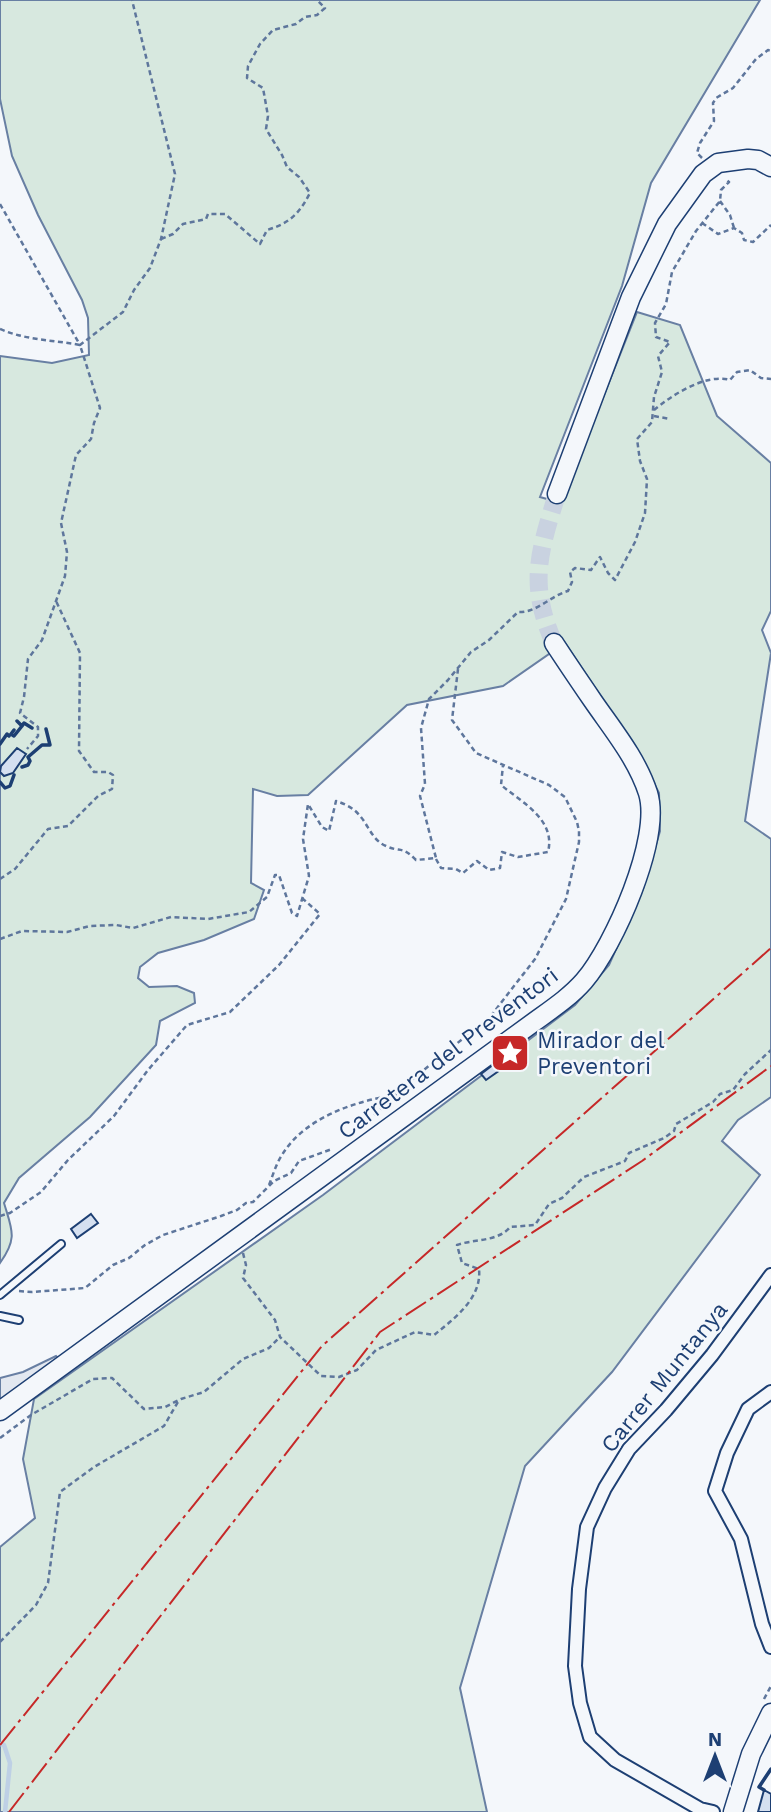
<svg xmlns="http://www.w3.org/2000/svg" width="771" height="1812" font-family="'Work Sans',sans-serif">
<rect width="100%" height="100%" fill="#f4f7fb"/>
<path fill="#d7e8df" stroke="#687fa3" stroke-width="2" d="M0 0H760L651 183 622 286 540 497 561 503 637 312 680 325 717 416 771 463V611L762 630 771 653 745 821 771 839V1097L738 1120 722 1141 760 1175 612 1372 525 1466 460 1688 487 1812H0V1547L35 1518 23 1459 34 1399 323 1195 575 1005 609 965 643 889 660 831 659 793 638 752 565 643 503 686 407 705 308 795 277 796 253 789 251 883 264 890 254 919 204 940 158 953 140 967 138 978 149 987 177 986 194 993 195 1003 160 1021 156 1045 90 1117 19 1178 4 1203C12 1230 18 1238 0 1263V356L52 363 89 355 88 318 82 300 38 215 12 156 0 99Z"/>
<path fill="#e3e8f0" stroke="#687fa3" stroke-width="2" d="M56 1356 60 1360 0 1404V1378L23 1372Z"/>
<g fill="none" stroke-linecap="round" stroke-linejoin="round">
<path stroke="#bed0e5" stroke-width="4.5" d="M0 1744 4 1745 10 1763 5 1812"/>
</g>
<path fill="#d5e0f0" stroke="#1d3f73" stroke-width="2" d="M17 748 26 754 13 773 4 776 0 772 1 766Z
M498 1061 503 1068 486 1080 481 1074Z
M91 1214 98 1223 77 1238 71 1229Z
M764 1790 771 1794V1812H758Z"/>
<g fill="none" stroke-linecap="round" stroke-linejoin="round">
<path stroke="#c9d2e0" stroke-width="18" stroke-dasharray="18 9" stroke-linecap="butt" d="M554 643C528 584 539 553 557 494"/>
<g stroke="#1d3f73" stroke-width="10">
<path id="lane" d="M0 1295 61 1244
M0 1316 19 1320"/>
</g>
<g stroke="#1d3f73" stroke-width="16">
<path id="street" d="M771 1392 748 1409 727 1453 715 1491 741 1539 762 1624 771 1647
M713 1812 700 1809 615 1760 590 1737 580 1703 575 1666 579 1589 587 1527 605 1488 629 1449 666 1410 712 1355 771 1275"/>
</g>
<g stroke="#1d3f73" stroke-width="21">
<path id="secondary" d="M557 494 631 297 667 224 703 174 718 163 748 159 758 160 771 167
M0 1411 534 1022C552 1009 570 997 584 981 614 946 662 838 648 793 637 759 613 730 593 701 580 682 567 663 554 643
M733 1812 751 1754 771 1713"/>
</g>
<path stroke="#5e769c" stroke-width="2.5" stroke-dasharray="5 3.5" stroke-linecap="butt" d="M702 158 697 153 700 143 714 121 713 103 716 98 733 88 756 59 768 50 771 51
M720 201 730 215 734 228
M0 204 80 345 123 312 134 290 150 268 161 239 175 174 132 0
M702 223 718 234 734 228 742 233 744 240 753 242 771 225
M161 239 173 234 183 224 206 219 208 214H225L260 244 267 230C290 223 299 214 310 193L299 177 287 167 282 155 266 129 268 116 263 88 247 78 248 66 260 44 273 30 296 24 305 17 317 15 325 8 317 0
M0 329C25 340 53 340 80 345L100 408 94 423 91 439 76 455 61 523 67 552 65 576 42 640 28 659 24 697 20 713 38 727V736L27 749
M654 410C672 395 706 373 730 380L737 372 750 370 761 378 771 379
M654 416 670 419
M436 859 441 868 456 869 463 873 477 861 489 870 500 868 502 852 518 857 548 852C556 820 523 803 501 785L503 765
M0 879 15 869 48 829 68 826 98 796 112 789 113 775 108 772H94L79 751 80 653 56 601
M0 939 22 931 67 932 90 926 116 925 133 928 171 917 208 919 249 912 267 897 275 875H279L292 913 297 916 309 876 303 839 308 804 322 827 329 831 336 801C345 804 354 808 360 816 369 826 372 840 386 846 401 853 401 845 416 860L436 858 420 796 425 784 421 728 429 699 448 680 471 652 489 640 518 612C537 613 550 596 568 591L572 582 570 572 575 568 591 570 600 557 608 573 615 580 635 542 645 513 647 479 640 461 637 439 652 422 654 397 662 372 658 356 670 342 656 337 655 323 666 304 672 272 696 231 720 201 721 190 729 182 725 179
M362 1127 410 1081 490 1017 535 959 566 899 579 842V831L577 822 565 797 549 785 476 753 452 720 458 669
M269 1185C273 1175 276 1164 282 1155 304 1118 355 1101 395 1095
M0 1216 10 1213 41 1192 68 1160 114 1116 148 1070 187 1025 230 1012 279 965 320 914 302 898
M243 1253 246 1265 243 1278 275 1320 280 1337 321 1376 339 1377 357 1370 376 1350 415 1332 434 1335C455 1318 482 1298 479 1269L462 1263 457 1245C473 1239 498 1242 510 1227L535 1225 549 1204 562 1198 584 1177 625 1161 629 1153 664 1138 674 1131 676 1124 713 1102 720 1094 733 1090 745 1074 771 1050
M19 1291 32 1292 85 1288 113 1265 129 1258 145 1245 163 1235 221 1216 237 1210 246 1203 253 1202 274 1181 291 1173 299 1161 332 1149
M0 1438 31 1415 93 1379 112 1378 144 1409 165 1407 181 1399 204 1392 243 1359 269 1348 280 1337
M0 1642 36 1605 48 1583 60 1492 94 1467 164 1426 179 1400
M764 1699 771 1686"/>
<use href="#lane" stroke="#f4f7fb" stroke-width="6"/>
<use href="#street" stroke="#f4f7fb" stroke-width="12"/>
<use href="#secondary" stroke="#f4f7fb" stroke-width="18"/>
<path stroke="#1d3f73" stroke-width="3.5" d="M17 721 22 726 24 723 32 728
M14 730 11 734 14 736 22 726
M0 744 7 734 9 736
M22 767 28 765 30 761 28 757 42 745H50L46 729
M0 782 5 788 10 786 14 775
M764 1790 759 1787 771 1769"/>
<path stroke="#c62828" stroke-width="2" stroke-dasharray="24 5 3.5 5" stroke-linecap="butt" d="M0 1745 322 1346 771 948
M9 1812 380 1332 642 1161 771 1066"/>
</g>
<defs>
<g id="sight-square" transform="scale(2.0125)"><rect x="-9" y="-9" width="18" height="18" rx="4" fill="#c62828" stroke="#f4f7fb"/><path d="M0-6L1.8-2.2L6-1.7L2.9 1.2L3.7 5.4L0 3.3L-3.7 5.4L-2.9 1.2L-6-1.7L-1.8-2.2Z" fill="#fff"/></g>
</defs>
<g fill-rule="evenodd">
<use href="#sight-square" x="510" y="1053"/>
</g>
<g text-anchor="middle" stroke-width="5" stroke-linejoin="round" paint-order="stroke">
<g font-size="23" fill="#1d3f73" stroke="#f4f7fb" text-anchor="start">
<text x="537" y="1048">Mirador del<tspan x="537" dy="26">Preventori</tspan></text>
</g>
<g font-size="23" fill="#1d3f73" stroke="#f4f7fb">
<text transform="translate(448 1053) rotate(-37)" y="8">Carretera del Preventori</text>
<text transform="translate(664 1377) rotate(-51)" y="8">Carrer Muntanya</text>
</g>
</g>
<g transform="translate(715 1756)" stroke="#f4f7fb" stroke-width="5" paint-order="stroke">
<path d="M0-5L12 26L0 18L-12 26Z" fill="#1d3f73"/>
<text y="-10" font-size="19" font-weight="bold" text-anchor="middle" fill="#1d3f73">N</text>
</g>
</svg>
